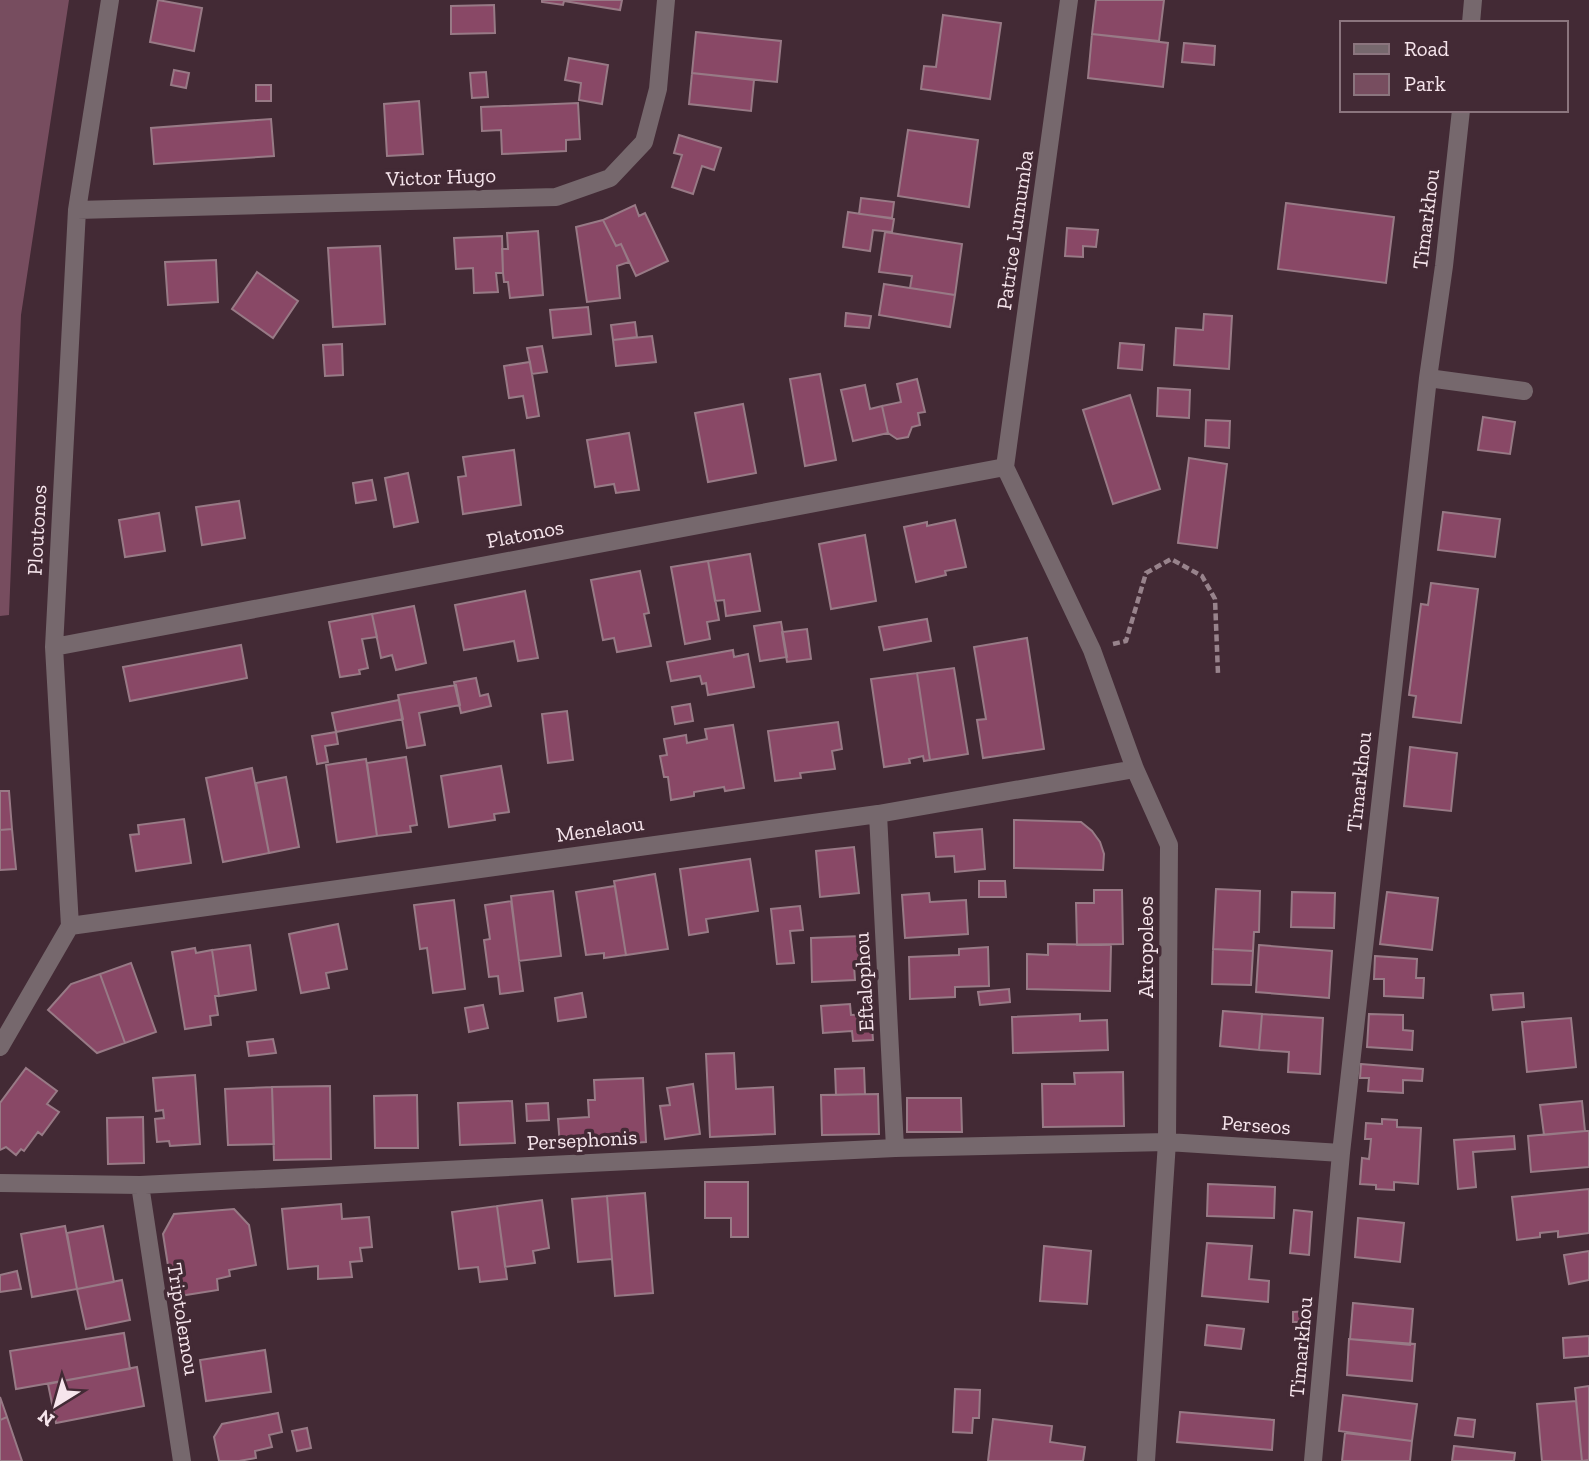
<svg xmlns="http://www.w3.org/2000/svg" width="1589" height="1461" font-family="'Zilla Slab',serif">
<rect width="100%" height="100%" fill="#432a35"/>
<path fill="#774d5f" d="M0 0H69L21 315 9 615 0 616Z"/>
<path fill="#894866" stroke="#987a86" stroke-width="2" d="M158 0 202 8 194 51 150 42Z
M542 0H622L620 10 564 1 563 5 542 2Z
M1096 0H1164L1159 41 1092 34Z
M494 5 495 33 451 34V6Z
M943 15 1001 23 990 99 921 89 924 66 936 67Z
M696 32 781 41 777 82 692 73Z
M1092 34 1168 43 1163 87 1088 78Z
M1184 43 1215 46 1214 65 1182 62Z
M569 58 608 65 602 104 579 100 581 83 565 80Z
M174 70 189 73 186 88 171 85Z
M486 72 488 97 472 98 470 73Z
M692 73 754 80 751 111 689 104Z
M256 85H271V101H256Z
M419 101 423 154 387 156 384 104Z
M578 103 580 139 566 140V151L502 154 501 130 482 131 481 107Z
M271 119 274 156 154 164 151 128Z
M908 130 978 140 969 207 898 196Z
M679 135 721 148 714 170 702 166 693 194 672 187 682 155 674 153Z
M861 198 894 202 892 218 859 214Z
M1286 203 1394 217 1386 283 1278 269Z
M635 205 639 216 645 213 668 261 636 276 621 244 616 246 603 220Z
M848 212 894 219 892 232 873 230 870 251 843 247Z
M603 220 616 246 621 244 629 262 617 266 620 298 587 302 576 227Z
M1067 228 1098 230 1096 247 1083 246V257L1065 256Z
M538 231 543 295 510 298 508 282H504L503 273 502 249H508L507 233Z
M885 232 962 244 955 295 910 288 912 276 879 272Z
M502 236 503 273H496L498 292 474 293 473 268 456 269 454 238Z
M380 246 385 324 333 327 328 248Z
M216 260 218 302 168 305 165 262Z
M257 272 298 301 273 338 232 309Z
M884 284 955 295 950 327 879 315Z
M588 307 591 334 553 338 550 310Z
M846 313 871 316 869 328 845 326Z
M1204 314 1232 316 1229 369 1174 365 1176 328 1203 330Z
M635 322 637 337 613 340 611 325Z
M652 336 656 362 616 366 613 340Z
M1120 343 1144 345 1142 370 1118 368Z
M342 344 343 375 325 376 323 345Z
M542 346 547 372 532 374 527 348Z
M530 362 539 416 527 418 523 396 509 398 504 366Z
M820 374 836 460 805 466 790 379Z
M917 379 925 412 918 413 920 425 912 427 908 437 897 439 888 433 882 406 901 402 897 384Z
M865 385 870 409 882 406 888 433 853 441 841 390Z
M1158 388 1190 390 1189 418 1157 416Z
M1130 395 1160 489 1113 504 1083 410Z
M743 404 756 473 708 482 695 413Z
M1483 417 1515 422 1510 454 1478 450Z
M1206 420 1230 421 1229 448 1205 446Z
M629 433 639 490 616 493 614 484 595 487 587 440Z
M514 450 521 505 463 514 458 477 466 476 463 457Z
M1189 458 1227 464 1217 548 1178 543Z
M408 473 418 522 394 527 385 478Z
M372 480 376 500 356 503 353 483Z
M239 501 245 538 202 545 196 507Z
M1443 512 1500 519 1495 557 1438 550Z
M159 513 165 551 125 557 119 520Z
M955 520 966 567 945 571 946 575 916 582 904 527 927 522V526Z
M865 535 876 601 831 609 819 544Z
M750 554 760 611 726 616 724 600 715 601 708 561Z
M708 561 719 620 707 622 710 639 685 644 671 567Z
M640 571 649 613 644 614 651 646 617 652 614 638 603 640 591 580Z
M1431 583 1478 589 1461 723 1413 717 1416 696 1409 695 1421 604 1428 605Z
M525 591 538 658 518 661 514 641 464 650 455 605Z
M414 606 426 663 396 670 392 655 381 658 372 614Z
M372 614 377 637 362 639 368 668 359 670 360 674 340 677 329 622Z
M927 619 931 641 884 650 879 627Z
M781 622 787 657 760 661 754 626Z
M807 629 811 659 787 662 782 632Z
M1027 638 1044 749 983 758 977 720 986 719 974 647Z
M241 645 247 678 130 701 123 667Z
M733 650 734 657 748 654 754 687 708 695 706 683 702 684 700 676 671 681 667 662Z
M954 668 968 754 930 760 917 673Z
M917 673 930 760 924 761 923 756 909 759 910 763 884 767 871 679Z
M476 678 480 696 488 694 491 706 461 713 454 682Z
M456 685 460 705 419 713 425 745 407 748 398 695Z
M399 700 403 719 336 732 332 713Z
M690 704 693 721 675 724 672 707Z
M567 711 573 760 548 763 542 714Z
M838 722 842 749 832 751 835 769 800 773 801 778 775 781 768 731Z
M733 725 744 788 725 791 724 787 694 792V796L671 800 668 777H664L660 756 667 755 664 739 686 735 687 743 707 739 705 729Z
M336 732 338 744 325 746 328 762 317 764 312 736Z
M1410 747 1457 753 1451 811 1404 806Z
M406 757 417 825 410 826 411 832 377 836 367 763Z
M366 759 377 836 337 842 326 765Z
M501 766 509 812 494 814 495 820 449 827 441 776Z
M252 768 269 853 223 862 206 778Z
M286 777 299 847 269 853 256 783Z
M0 791H9L12 829 0 830Z
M184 819 191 863 136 871 130 835 139 834 138 825Z
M1014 820 1081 822 1092 831 1100 842 1104 854 1103 870 1014 868Z
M12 829 16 869 0 870V830Z
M982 829 985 869 955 872 954 856 936 857 934 833Z
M854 847 859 893 820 897 816 851Z
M750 859 758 911 706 919 708 932 689 935 680 869Z
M655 874 668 949 626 955 614 881Z
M979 881H1005L1006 897H979Z
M615 886 626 955 604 958V953L586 955 576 892Z
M1216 889 1260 891 1259 932H1254L1253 951 1213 949Z
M1094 890H1122L1123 944 1077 945 1076 903H1094Z
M553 891 561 956 519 961 511 896Z
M1292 892 1335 893 1334 928 1291 927Z
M1387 892 1438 898 1432 950 1380 944Z
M929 893 930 902 966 900 968 934 905 938 902 895Z
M454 900 465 989 433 993 427 948 420 949 414 905Z
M511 901 523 991 500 994 498 976 489 977 484 940 490 939 485 905Z
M800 906 803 930 790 931 794 963 777 964 771 909Z
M338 924 347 969 326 973 329 988 301 993 289 934Z
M862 936 864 965H854L855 980 812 982 811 938Z
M1048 944 1111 945 1110 991 1027 989V954L1048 955Z
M250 945 256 990 219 996 212 950Z
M1259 945 1332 951 1329 998 1256 992Z
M988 947 989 986 955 987V997L910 999 909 957 959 955V949Z
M195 948 196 953 212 950 219 996H215L218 1015 210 1016 211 1025 185 1029 172 952Z
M1213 949 1253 951 1251 985 1212 984Z
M1375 956 1417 959 1416 978H1424L1423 998 1384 996V979H1374Z
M131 963 156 1032 125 1043 100 974Z
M100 974 125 1043 97 1053 48 1010 71 984Z
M1009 989 1010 1002 980 1005 978 992Z
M582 993 586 1017 558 1021 555 998Z
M1523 993 1524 1007 1493 1010 1491 995Z
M850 1004 851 1015 871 1014 873 1040 853 1041 852 1031 823 1033 821 1006Z
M483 1005 488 1028 469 1032 465 1008Z
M1223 1011 1262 1014 1259 1050 1220 1046Z
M1080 1014V1021L1107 1020 1108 1050 1013 1053 1012 1017Z
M1262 1014 1323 1018 1320 1074 1288 1072 1289 1052 1259 1050Z
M1369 1014 1403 1015V1030L1413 1031 1412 1050 1367 1047Z
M1571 1018 1576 1067 1527 1072 1522 1022Z
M273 1039 276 1053 249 1056 247 1042Z
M734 1053 736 1089 773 1087 775 1134 710 1137 706 1054Z
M1361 1064 1423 1069 1422 1081 1403 1080V1093L1368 1091 1369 1078H1360Z
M26 1068 57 1091 47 1104 59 1112 42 1135 38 1132 24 1151 21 1149 16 1155 6 1147 0 1150V1103Z
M864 1068 865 1094 836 1095 835 1069Z
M1123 1072 1124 1126 1043 1127 1042 1084H1075L1074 1073Z
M195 1075 200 1144 170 1146 169 1141 157 1142 155 1119 164 1118 163 1110 156 1111 153 1078Z
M643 1078 646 1142 560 1147 558 1119 589 1117 588 1100H595L594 1080Z
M693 1084 700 1134 665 1139 660 1106 670 1105 667 1088Z
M330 1086 331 1159 274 1160 272 1087Z
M272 1087 274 1144 228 1145 225 1089Z
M878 1094 879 1134 822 1135 821 1095Z
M417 1095 418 1148H375L374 1096Z
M907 1098H961L962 1132H907Z
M512 1101 515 1143 460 1145 458 1103Z
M1582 1101 1585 1131 1544 1135 1540 1105Z
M548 1103 549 1120 527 1121 526 1104Z
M143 1117 144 1163 108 1164 107 1118Z
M1382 1119 1397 1120V1127L1421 1128 1418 1184 1394 1182V1190L1376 1189V1185L1360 1184 1362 1158 1369 1159 1371 1139H1365L1366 1123 1382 1124Z
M1585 1131H1589V1167L1531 1172 1528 1136Z
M1514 1136 1515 1149 1473 1152 1476 1187 1458 1189 1454 1140Z
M705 1182H748V1237H731V1218H705Z
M1208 1184 1275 1187 1274 1218 1207 1216Z
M1589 1189V1233L1558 1237V1231L1540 1233V1237L1517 1240 1512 1197Z
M645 1193 653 1293 615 1296 607 1196Z
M607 1196 612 1259 578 1262 572 1199Z
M542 1200 549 1248 533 1251 535 1263 505 1267 497 1206Z
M341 1204 342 1219 369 1217 372 1247 360 1248 362 1261 350 1262 352 1277 318 1279V1266L288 1269 282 1209Z
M497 1206 507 1279 480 1282 478 1267 459 1269 452 1212Z
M234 1209 249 1225 256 1265 229 1270 230 1276 217 1279 218 1290 173 1297 163 1234 174 1214Z
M1294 1210 1312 1212 1309 1255 1290 1253Z
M1358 1218 1404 1223 1400 1262 1355 1257Z
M65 1226 77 1289 32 1297 21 1234Z
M103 1226 114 1282 77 1289 67 1233Z
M1207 1243 1252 1246 1249 1279 1269 1281 1268 1302 1202 1296Z
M1044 1246 1091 1251 1087 1304 1040 1301Z
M1589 1251V1280L1569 1284 1564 1255Z
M17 1271 21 1289 0 1292V1275Z
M122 1280 130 1320 86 1329 77 1289Z
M1353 1303 1413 1309 1410 1345 1350 1339Z
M1307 1311V1322H1293V1312Z
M1207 1325 1244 1329 1241 1349 1205 1345Z
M124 1333 130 1369 16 1389 10 1351Z
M1589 1336V1356L1564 1358 1563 1338Z
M1349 1339 1415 1344 1412 1381 1347 1375Z
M265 1350 271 1392 206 1401 200 1360Z
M137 1367 144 1406 56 1423 48 1384Z
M1589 1386V1460L1582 1461 1575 1388Z
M955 1389 980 1390 979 1418H973L972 1433 953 1432Z
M1343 1395 1417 1404 1412 1441 1339 1431Z
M0 1397 7 1417 0 1420Z
M1576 1401 1582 1461H1542L1537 1404Z
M1180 1412 1274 1420 1272 1450 1177 1442Z
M278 1413 282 1432 269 1435 272 1447 255 1451 256 1458 239 1461H219L214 1437 222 1424Z
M7 1417 22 1461H0V1420Z
M1458 1418 1475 1420 1473 1437 1455 1435Z
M993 1419 1052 1426 1050 1442 1085 1447 1083 1461H988Z
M307 1428 311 1448 297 1451 292 1431Z
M1345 1433 1412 1441 1410 1461H1342Z
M1454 1446 1515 1453 1514 1461H1452Z"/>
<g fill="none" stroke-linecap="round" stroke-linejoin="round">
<path stroke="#98838c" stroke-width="4.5" stroke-dasharray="7 3.5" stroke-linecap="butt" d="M1113 644 1126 641 1146 573 1171 559 1202 576 1215 599 1218 674"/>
<path stroke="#76686d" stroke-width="18" d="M1471 23 1473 0
M77 210 556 197 610 178 644 142 658 89 666 0
M1428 378 1524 391
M1005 467 1092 650 1135 769 1169 845 1167 1142 1146 1461
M1005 467 1069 0
M54 647 1005 467
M878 814 895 1148
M70 926 878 814 1135 769
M0 1047 70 926 54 647 77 210 110 0
M0 1183 140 1185 895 1148 1167 1142 1341 1153
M140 1185 182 1461
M1313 1461 1341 1153 1374 859 1428 378 1444 266 1461 110"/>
</g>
<g text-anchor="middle" stroke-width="7" stroke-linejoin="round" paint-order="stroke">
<g font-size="21" fill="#f6e5ec" stroke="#432a35">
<text transform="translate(441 177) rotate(-2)" y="7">Victor Hugo</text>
<text transform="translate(1426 219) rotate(-83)" y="7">Timarkhou</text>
<text transform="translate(1015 230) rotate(-82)" y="7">Patrice Lumumba</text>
<text transform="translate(37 530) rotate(-87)" y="7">Ploutonos</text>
<text transform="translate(525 534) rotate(-11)" y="7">Platonos</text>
<text transform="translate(1359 782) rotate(-84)" y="7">Timarkhou</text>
<text transform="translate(600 829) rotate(-8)" y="7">Menelaou</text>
<text transform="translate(1146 947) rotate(-90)" y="7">Akropoleos</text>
<text transform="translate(864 982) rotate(-93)" y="7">Eftalophou</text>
<text transform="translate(1256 1125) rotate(4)" y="7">Perseos</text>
<text transform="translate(582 1140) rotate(-3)" y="7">Persephonis</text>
<text transform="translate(183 1319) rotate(81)" y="7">Triptolemou</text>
<text transform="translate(1301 1347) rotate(-85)" y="7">Timarkhou</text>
</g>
</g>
<rect x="1340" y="21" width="228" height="91" fill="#432a35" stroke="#8b757e" stroke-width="2"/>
<rect x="1354" y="44" width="35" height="10" fill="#76686d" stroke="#8b757e" stroke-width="2"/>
<text x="1404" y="56" font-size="21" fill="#f6e5ec">Road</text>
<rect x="1354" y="74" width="35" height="21" fill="#774d5f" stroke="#8b757e" stroke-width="2"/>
<text x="1404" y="91" font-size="21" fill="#f6e5ec">Park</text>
<g transform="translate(56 1405) rotate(217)" stroke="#432a35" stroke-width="5" paint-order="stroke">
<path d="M0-5L12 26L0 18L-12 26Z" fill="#f6e5ec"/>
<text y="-10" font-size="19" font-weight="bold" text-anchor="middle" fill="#f6e5ec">N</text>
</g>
</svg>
